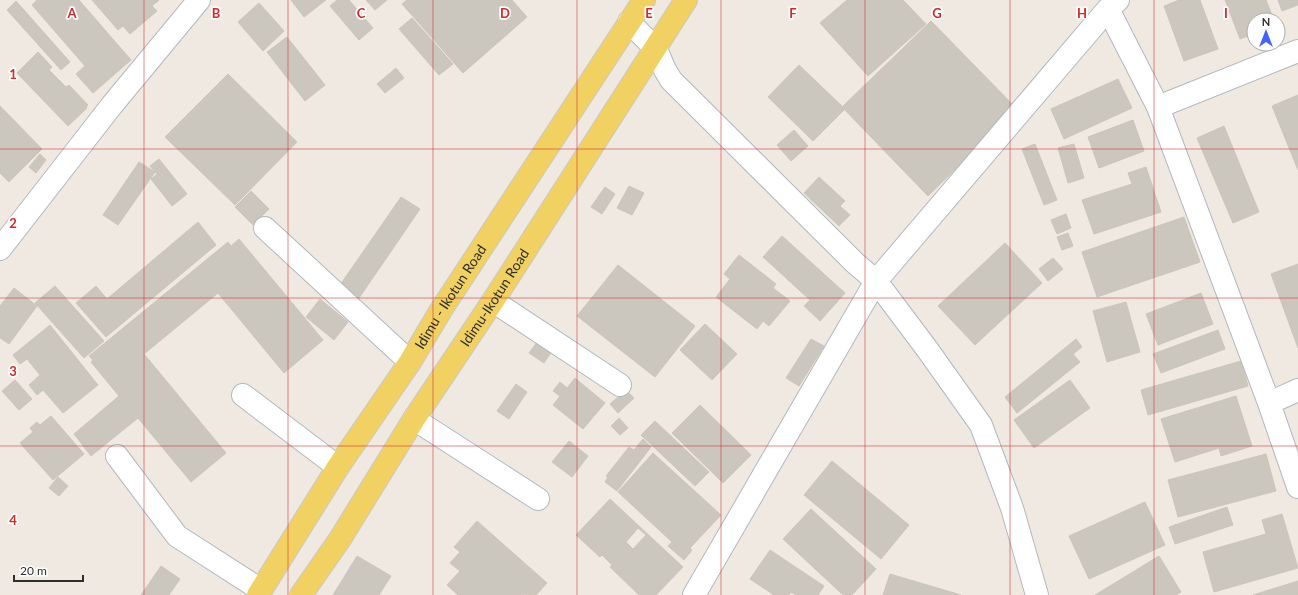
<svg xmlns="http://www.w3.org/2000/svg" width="1298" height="595" font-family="Lato,sans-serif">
<rect width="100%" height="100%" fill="#efe9e1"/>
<path fill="#cbc7bf" stroke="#cbc5ba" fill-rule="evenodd" d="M37 0H79L131 60 93 93 76 74 85 66 32 5Z
M92 0H159L152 6 157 11 130 34 123 26 118 30Z
M291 0H326L304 17Z
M337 0H349L373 28 359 40 330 6Z
M366 0H387L375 10Z
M407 0H512L527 17 463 73 402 4Z
M847 0H903L926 24 868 76 820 23Z
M1179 0H1200L1218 49 1184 61 1164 6Z
M1225 0H1266L1274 20H1254V34L1240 39Z
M1278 0H1298V5L1282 11Z
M16 1 70 62 61 70 7 10Z
M259 3 284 31 263 51 238 22Z
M412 18 453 64 439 75 399 29Z
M931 21 1017 109 928 196 842 107Z
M287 37 325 85 305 101 267 52Z
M38 52 52 67 49 70 66 87 69 85 88 105 86 107 87 108 68 126 17 73Z
M799 65 845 109 813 141 768 97Z
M396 68 404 78 385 93 377 84Z
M228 74 297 142 235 205 165 137Z
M1118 79 1132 108 1064 139 1051 109Z
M1298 95V170L1272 106Z
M0 106 42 149 9 182 0 173Z
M1133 120 1144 151 1099 168 1088 137Z
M1224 126 1259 212 1233 223 1197 138Z
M794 130 808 146 791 161 777 145Z
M1035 144 1057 200 1044 205 1022 149Z
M1074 144 1084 178 1068 183 1058 148Z
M40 154 46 160 36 173 29 167Z
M159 159 187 194 172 206 151 179 157 174 150 166Z
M139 162 155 172 118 225 103 215Z
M1146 167 1161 212 1094 234 1082 200 1132 184 1128 173Z
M819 177 845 201 840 206 850 215 839 226 804 193Z
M629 186 644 193 632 215 617 208Z
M605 187 615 194 602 214 591 207Z
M251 191 269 209 253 225 235 207Z
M401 197 420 209 357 301 338 288Z
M1066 214 1071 228 1057 234 1051 220Z
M1184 217 1200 262 1097 297 1082 252Z
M198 222 216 245 106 337 76 303 96 286 107 299Z
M1068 233 1073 246 1062 250 1057 237Z
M782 236 845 293 820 321 804 306 810 300 763 257Z
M239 239 323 340 284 373 218 293 144 354 226 453 191 482 138 418 91 456 74 434 119 396 91 362 93 360 89 356 228 242 231 246Z
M1005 243 1042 283 975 345 938 306Z
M739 255 776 284 773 288 790 301 769 326 763 321 757 329 716 297 730 279 724 274Z
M1053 258 1063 269 1048 281 1039 269Z
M1298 264V348L1271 274Z
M618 265 695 326 655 377 577 316Z
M55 286 104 341 84 358 35 303Z
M14 288 37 306 9 344 0 338V306Z
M1201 293 1213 324 1158 345 1146 314Z
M320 299 348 322 334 340 306 317Z
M1126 302 1140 352 1107 362 1093 311Z
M705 324 737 354 712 380 680 350Z
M50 325 98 385 63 413 43 390 37 395 29 385 40 375 27 359 20 364 13 355Z
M1218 330 1225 349 1161 373 1153 354Z
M811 339 824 346 799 386 786 378Z
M1076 339 1082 347 1073 354 1080 362 1017 413 1005 397Z
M538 341 552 351 544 363 529 353Z
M1241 361 1248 386 1148 415 1141 390Z
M575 378 605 403 583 429 553 405 560 396 553 391 560 382 567 388Z
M15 380 32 399 19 410 2 391Z
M1070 380 1090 408 1034 448 1014 420Z
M516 384 527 392 509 419 497 411Z
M626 390 634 398 618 413 610 404Z
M1236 396 1252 446 1221 456 1219 448 1175 462 1161 419Z
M700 405 751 455 723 483 672 433Z
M51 416 84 454 53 480 20 443 33 432 30 428 37 422 40 425Z
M619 418 628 428 620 435 611 426Z
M655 421 709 472 695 486 641 435Z
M643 439 651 447 617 491 605 482 608 477 606 476 629 447 634 450Z
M569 441 588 456 572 477 552 462Z
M653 453 721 515 690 548 692 550 684 560 668 546 672 542 618 492Z
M1266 454 1276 491 1178 517 1168 480Z
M832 461 909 525 881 559 804 495Z
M58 477 68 486 59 496 49 488Z
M610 499 683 567 656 595H639L610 567 612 565 602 555 600 557 576 535ZM638 528 646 535 633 549 626 542Z
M1145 502 1165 545 1089 579 1069 536Z
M1227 507 1233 525 1175 544 1169 527Z
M811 509 876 569 852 595H843L783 539Z
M1282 514 1298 568 1214 592 1203 552 1266 534 1262 520Z
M477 521 547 583 536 595 524 594 523 595H458L447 585 460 571 450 563 460 552 454 547Z
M770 550 824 586 818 595H796L791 592 789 595H774L750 579Z
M357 556 391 576 379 595H333Z
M1159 556 1181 592 1176 595H1095Z
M161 566 180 579 169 595H141Z
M890 574 961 595H883Z
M1298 581V595H1253Z"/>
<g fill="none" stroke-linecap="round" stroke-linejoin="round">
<g stroke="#b4b7c1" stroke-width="24">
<path id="minor" d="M1108 9 1158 107 1269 403 1298 487
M629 22 656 49 665 70 671 80 855 263 876 281 927 349 981 425 1012 508 1037 595
M1158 107 1298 51
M265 228 410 362
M0 249 112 105 199 0
M493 301 620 385
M243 395 338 467
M1269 403 1298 390
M414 419 538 499
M117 456 177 536 261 590
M694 595 876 281 1108 9 1118 0"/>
</g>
<g stroke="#c9c9c9" stroke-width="24">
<g id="major">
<path id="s1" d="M258 595 338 467 410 362 441 310 644 0"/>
<path id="s2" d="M301 595 340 539 414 419 493 301 686 0"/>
</g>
</g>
<use href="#minor" stroke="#fff" stroke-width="22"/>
<use href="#major" stroke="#f2d163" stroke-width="22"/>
</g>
<path fill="none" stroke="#d62828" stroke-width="1" stroke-opacity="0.55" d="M144 0V595M288 0V595M433 0V595M577 0V595M721 0V595M865 0V595M1010 0V595M1154 0V595M0 149H1298M0 298H1298M0 446H1298"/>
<g text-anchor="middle" stroke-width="3.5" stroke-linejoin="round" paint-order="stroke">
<g font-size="14" fill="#2e2e2e" stroke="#fff">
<text dy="5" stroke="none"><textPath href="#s1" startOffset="355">Idimu - Ikotun Road</textPath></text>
<text dy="5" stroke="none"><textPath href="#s2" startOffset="355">Idimu-Ikotun Road</textPath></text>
</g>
</g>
<g font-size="13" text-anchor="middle" font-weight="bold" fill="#d62828" stroke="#fff" stroke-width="3.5" stroke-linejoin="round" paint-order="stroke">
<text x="72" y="18">A</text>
<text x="216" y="18">B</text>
<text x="361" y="18">C</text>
<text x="505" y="18">D</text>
<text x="649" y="18">E</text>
<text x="793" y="18">F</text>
<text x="937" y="18">G</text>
<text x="1082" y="18">H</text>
<text x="1226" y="18">I</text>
<text x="13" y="79">1</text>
<text x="13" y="228">2</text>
<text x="13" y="376">3</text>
<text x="13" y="525">4</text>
</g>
<g transform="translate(1266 32)"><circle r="19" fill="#ffffff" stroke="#ababab"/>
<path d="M0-3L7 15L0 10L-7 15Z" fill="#4264fb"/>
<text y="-6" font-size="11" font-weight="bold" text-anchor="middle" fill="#2e2e2e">N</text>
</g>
<path d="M14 575v6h69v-6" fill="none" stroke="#2e2e2e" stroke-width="2"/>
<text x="20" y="575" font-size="12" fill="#2e2e2e" stroke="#ffffff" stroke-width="3" paint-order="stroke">20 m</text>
</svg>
